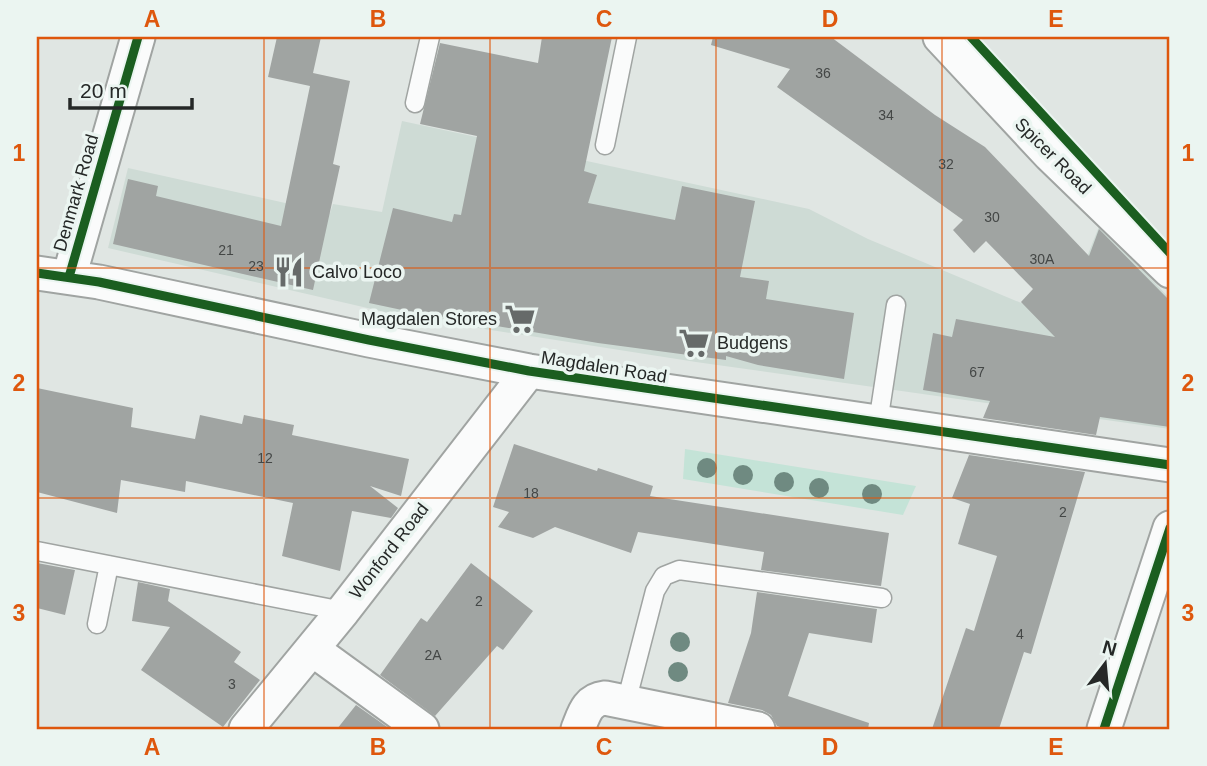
<svg xmlns="http://www.w3.org/2000/svg" width="1207" height="766" font-family="Arial,sans-serif">
<rect width="100%" height="100%" fill="#e0e6e3"/>
<path fill="#cedbd5" d="M402 121 809 209 868 239 1062 320 1100 224 1170 299V429L696 362 402 316 108 248 128 168 330 213 333 204 382 212Z"/>
<path fill="#c4e3d7" d="M685 449 916 486 903 515 683 479Z"/>
<path fill="#a0a4a2" d="M277 37H321L313 73 350 81 333 164 340 166 313 290 113 244 128 179 158 186 156 196 281 226 310 86 268 77Z
M542 37H612L584 171 597 175 588 203 675 220 682 186 755 201 740 277 769 281 766 299 854 313 844 379 758 365 726 356V360L598 343 402 310 369 303 393 208 452 222 454 214 461 215 477 136 420 124 440 43 538 63Z
M713 37H831L935 115 985 147 1089 256 1099 229 1170 301V427L1100 417 1096 435 983 418 990 401 923 390 933 333 952 337 956 319 1055 337 1021 302 1033 289 986 241 974 253 953 230 963 220 777 87 790 69 711 45Z
M37 388 133 408 131 427 195 439 200 415 242 424 244 415 294 425 292 435 409 459 401 496 370 486 398 508 391 518 352 511 340 571 282 556 293 503 186 481 185 492 121 480 117 513 37 492Z
M514 444 597 471 598 468 653 486 650 496 889 533 881 586 761 570 764 552 638 532 631 553 555 527 533 538 498 527 509 512 493 507Z
M969 455 1085 472 1031 654 1024 652 999 729H932L966 628 974 631 997 556 958 544 970 504 952 498Z
M37 563 75 570 65 615 37 608Z
M471 563 533 611 503 650 497 646 435 716 380 675 421 618 427 622Z
M138 582 170 589 168 601 241 652 234 662 260 680 223 727 141 670 170 627 132 621Z
M757 592 877 609 872 643 809 633 788 696 869 723 868 729H786L777 726 771 715 762 710 728 703 751 633Z
M356 705 390 729H337Z"/>
<g fill="none" stroke-linecap="round" stroke-linejoin="round">
<g stroke="#a0a4a2" stroke-width="21">
<path id="service" d="M415 103 430 37
M605 145 627 37
M878 423 896 305
M37 551 343 611
M97 624 109 565
M626 703 655 591 664 576 679 570 882 598"/>
</g>
<g stroke="#a0a4a2" stroke-width="37">
<path id="minor" d="M940 37 1050 155 1170 271
M37 273 99 282 369 340 529 371 1170 465
M69 277 138 37
M312 649 422 729
M246 729 343 611 529 371
M578 729C584 714 587 700 605 698L758 729
M1104 729 1170 528"/>
</g>
<use href="#service" stroke="#fafbfb" stroke-width="18"/>
<use href="#minor" stroke="#fafbfb" stroke-width="33"/>
<g stroke="#ebf5f1" stroke-width="13">
<path id="cycleway" d="M971 37 1170 253
M37 273 99 282 369 340 529 371 1170 465
M69 277 138 37
M1104 729 1170 528"/>
</g>
<use href="#cycleway" stroke="#1b5e20" stroke-width="9"/>
</g>
<g fill="#6f8a81">
<circle cx="707" cy="468" r="10"/>
<circle cx="743" cy="475" r="10"/>
<circle cx="784" cy="482" r="10"/>
<circle cx="819" cy="488" r="10"/>
<circle cx="872" cy="494" r="10"/>
<circle cx="680" cy="642" r="10"/>
<circle cx="678" cy="672" r="10"/>
</g>
<path fill="none" stroke="#de570d" stroke-width="2" stroke-opacity="0.55" d="M264 37V729M490 37V729M716 37V729M942 37V729M37 268H1170M37 498H1170"/>
<defs>
<g id="restaurant-bare" transform="scale(2.415)"><path d="M-5-6h1v4h1v-4h1v4h1v-4h1v5L-1.5 .5V6h-2V.5L-5-1ZM5-6V6H3V1.5H1.5Q1.5-4 5-6Z" fill="#666a69" stroke="#ebf5f1" stroke-width="2.5" paint-order="stroke"/></g>
<g id="supermarket-bare" transform="scale(2.415)"><path d="M-6-5.5h2.5l.6 2H6L4.5 2H-2.5L-4.4-4H-6ZM-1.5 3.2a1.3 1.3 0 1 0 .1 0ZM3 3.2a1.3 1.3 0 1 0 .1 0Z" fill="#666a69" stroke="#ebf5f1" stroke-width="2.5" paint-order="stroke"/></g>
</defs>
<g fill-rule="evenodd">
<use href="#restaurant-bare" x="289" y="272"/>
<use href="#supermarket-bare" x="520" y="319"/>
<use href="#supermarket-bare" x="694" y="343"/>
</g>
<g text-anchor="middle" stroke-width="7" stroke-linejoin="round" paint-order="stroke">
<g font-size="14" fill="#444746">
<text x="823" y="78">36</text>
<text x="886" y="120">34</text>
<text x="946" y="169">32</text>
<text x="992" y="222">30</text>
<text x="226" y="255">21</text>
<text x="1042" y="264">30A</text>
<text x="256" y="271">23</text>
<text x="977" y="377">67</text>
<text x="265" y="463">12</text>
<text x="531" y="498">18</text>
<text x="1063" y="517">2</text>
<text x="479" y="606">2</text>
<text x="1020" y="639">4</text>
<text x="433" y="660">2A</text>
<text x="232" y="689">3</text>
</g>
<g font-size="18" fill="#252827" stroke="#ebf5f1">
<text transform="translate(1053 156) rotate(45)" y="6">Spicer Road</text>
<text transform="translate(76 193) rotate(-74)" y="6">Denmark Road</text>
<text transform="translate(604 367) rotate(9)" y="6">Magdalen Road</text>
<text transform="translate(389 551) rotate(-52)" y="6">Wonford Road</text>
</g>
<g font-size="18" fill="#252827" stroke="#ebf5f1" text-anchor="start">
<text x="312" y="278">Calvo Loco</text>
<text x="497" y="325" text-anchor="end">Magdalen Stores</text>
<text x="717" y="349">Budgens</text>
</g>
</g>
<rect width="1207" height="766" fill="none" stroke="#ebf5f1" stroke-width="77"/>
<g transform="translate(1105 664) rotate(16)" stroke="#ebf5f1" stroke-width="5" paint-order="stroke">
<path d="M0-5L12 26L0 18L-12 26Z" fill="#252827"/>
<text y="-10" font-size="19" font-weight="bold" text-anchor="middle" fill="#252827">N</text>
</g>
<path d="M70 98v10h122v-10" fill="none" stroke="#252827" stroke-width="3.5"/>
<text x="80" y="98" font-size="21" fill="#252827" stroke="#ebf5f1" stroke-width="5" paint-order="stroke">20 m</text>
<rect x="38" y="38" width="1130" height="690" fill="none" stroke="#de570d" stroke-width="2.5"/>
<g font-size="23" text-anchor="middle" font-weight="bold" fill="#de570d">
<text x="152" y="27">A</text>
<text x="378" y="27">B</text>
<text x="604" y="27">C</text>
<text x="830" y="27">D</text>
<text x="1056" y="27">E</text>
<text x="19" y="161">1</text>
<text x="1188" y="161">1</text>
<text x="19" y="391">2</text>
<text x="1188" y="391">2</text>
<text x="19" y="621">3</text>
<text x="1188" y="621">3</text>
<text x="152" y="755">A</text>
<text x="378" y="755">B</text>
<text x="604" y="755">C</text>
<text x="830" y="755">D</text>
<text x="1056" y="755">E</text>
</g>
</svg>
